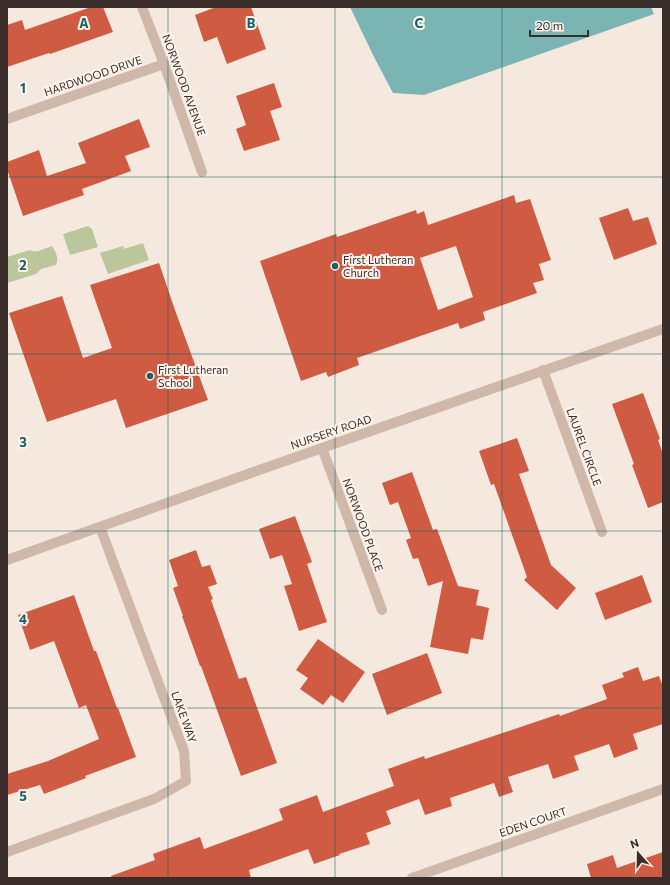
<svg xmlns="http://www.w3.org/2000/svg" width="670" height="885" font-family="Commissioner,sans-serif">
<rect width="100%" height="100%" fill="#f5e9df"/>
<path fill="#bbc69d" d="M88 226 92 229 98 247 70 255 63 234Z
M143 243 149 260 108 274 100 253 123 246 124 249Z
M52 246C56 252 59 258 56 265L41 269 36 274 7 283V257L30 250C36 254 45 248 52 246Z"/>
<path fill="#7bb5b3" d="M350 7H651L654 14 424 95 393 93 374 57Z"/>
<path fill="#cf5b43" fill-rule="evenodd" d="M91 7H103L113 32 50 54 49 53 7 67V25L22 20 25 30Z
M216 7H251L266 49 227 64 217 37 204 42 195 15Z
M274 83 282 107 270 111 280 140 244 151 236 129 246 125 236 96Z
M139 119 150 147 125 156 131 171 82 189 84 195 23 216 7 169V162L39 150 47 176 86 163 78 143Z
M514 195 516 203 530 199 551 260 539 264 544 280 533 283 537 293 483 312 485 320 460 329 458 323 357 358 359 365 328 377 326 372 301 381 260 261 336 234 337 237 416 210 417 214 424 211 428 225ZM456 246 473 297 438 310 420 258Z
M628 208 633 221 648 217 657 244 614 260 599 218Z
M159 263 175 310 208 400 126 428 116 399 47 422 9 313 62 296 83 358 112 348 90 285Z
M643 393 660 439 658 440 663 454V502L648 508 632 465 634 464 612 404Z
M517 438 529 471 519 474 551 565 576 588 557 610 524 580 527 577 494 484 491 485 479 451Z
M412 472 433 530 437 529 458 586 479 590 476 605 489 608 483 640 471 638 468 654 430 647 443 581 428 586 418 558 413 559 406 540 411 538 398 502 390 505 382 483Z
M295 516 312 562 307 564 327 622 299 631 284 586 292 584 282 555 270 559 259 529Z
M196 550 202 567 210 565 217 584 208 587 213 599 211 600 239 679 246 677 277 763 241 776 201 666H200L182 616H183L173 588 178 586 169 560Z
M642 575 652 602 605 620 595 593Z
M74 595 94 651H96L117 708H118L136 757 85 776 86 778 44 794 40 785 7 795V774L48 761 99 739 86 705 79 708 54 641 30 650 18 615Z
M318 639 365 672 343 703 331 695 323 705 300 689 308 678 296 670Z
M427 653 442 693 387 715 372 674Z
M638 667 643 681 659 676 663 687V724L633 734 638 749 614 758 609 744 574 756 579 770 553 779 548 764 508 777 513 792 499 797 494 783 450 798 452 806 425 815 419 799 386 811 391 824 366 833 370 844 339 854 340 855 314 864 308 849 249 870 251 878H111V876L155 860 153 854 200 837 204 849 283 820 279 809 317 795 323 812 394 786 388 769 424 756 425 759 559 714 560 716 607 699 602 685 624 677 622 673Z
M663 852V878H591L587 864 613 855 617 868Z"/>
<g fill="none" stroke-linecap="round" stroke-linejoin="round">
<path stroke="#cfb8aa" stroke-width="10" d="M142 7 164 64 202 172
M7 119 164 64
M543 370 602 532
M322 448 382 610
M7 852 154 799 186 781 184 751 100 527
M412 878 663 789"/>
<path stroke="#cfb8aa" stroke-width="10" d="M7 560 262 469 663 329"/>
</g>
<path fill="none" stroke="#1b6161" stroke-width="1" stroke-opacity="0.55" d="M168 7V878M335 7V878M502 7V878M7 177H663M7 354H663M7 531H663M7 708H663"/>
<g fill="#1b6161" stroke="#fcf4ed" stroke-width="1.5">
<circle cx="335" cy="266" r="4"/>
<circle cx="150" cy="376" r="4"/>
</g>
<g text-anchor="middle" stroke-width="4" stroke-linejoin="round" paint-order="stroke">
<g font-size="11" fill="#3b2e2a" stroke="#fcf4ed">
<text transform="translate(93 76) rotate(-19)" y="4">HARDWOOD DRIVE</text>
<text transform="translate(184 85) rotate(70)" y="4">NORWOOD AVENUE</text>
<text transform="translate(331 432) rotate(-19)" y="4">NURSERY ROAD</text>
<text transform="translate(584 447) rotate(70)" y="4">LAUREL CIRCLE</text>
<text transform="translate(363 525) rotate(70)" y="4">NORWOOD PLACE</text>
<text transform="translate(184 717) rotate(70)" y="4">LAKE WAY</text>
<text transform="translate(533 822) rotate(-19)" y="4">EDEN COURT</text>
</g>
<g font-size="11" fill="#3b2e2a" stroke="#fcf4ed" text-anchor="start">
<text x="343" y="264">First Lutheran<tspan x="343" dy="13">Church</tspan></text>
<text x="158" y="374">First Lutheran<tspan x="158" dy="13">School</tspan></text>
</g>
</g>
<g font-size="13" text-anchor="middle" font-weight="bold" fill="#1b6161" stroke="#fcf4ed" stroke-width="4" stroke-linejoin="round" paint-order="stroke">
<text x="84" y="28">A</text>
<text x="251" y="28">B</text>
<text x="419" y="28">C</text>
<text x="23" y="93">1</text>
<text x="23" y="270">2</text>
<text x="23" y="447">3</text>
<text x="23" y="624">4</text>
<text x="23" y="801">5</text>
</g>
<rect width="670" height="885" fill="none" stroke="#3b2e2a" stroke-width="16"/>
<g transform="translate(638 853) rotate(340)" stroke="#fcf4ed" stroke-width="3" paint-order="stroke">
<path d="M0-3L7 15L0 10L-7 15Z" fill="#3b2e2a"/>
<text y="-6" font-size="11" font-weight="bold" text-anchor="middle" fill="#3b2e2a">N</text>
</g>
<path d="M530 30v6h58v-6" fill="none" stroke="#3b2e2a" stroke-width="2"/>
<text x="536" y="30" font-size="12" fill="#3b2e2a" stroke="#fcf4ed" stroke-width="3" paint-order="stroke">20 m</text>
</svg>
